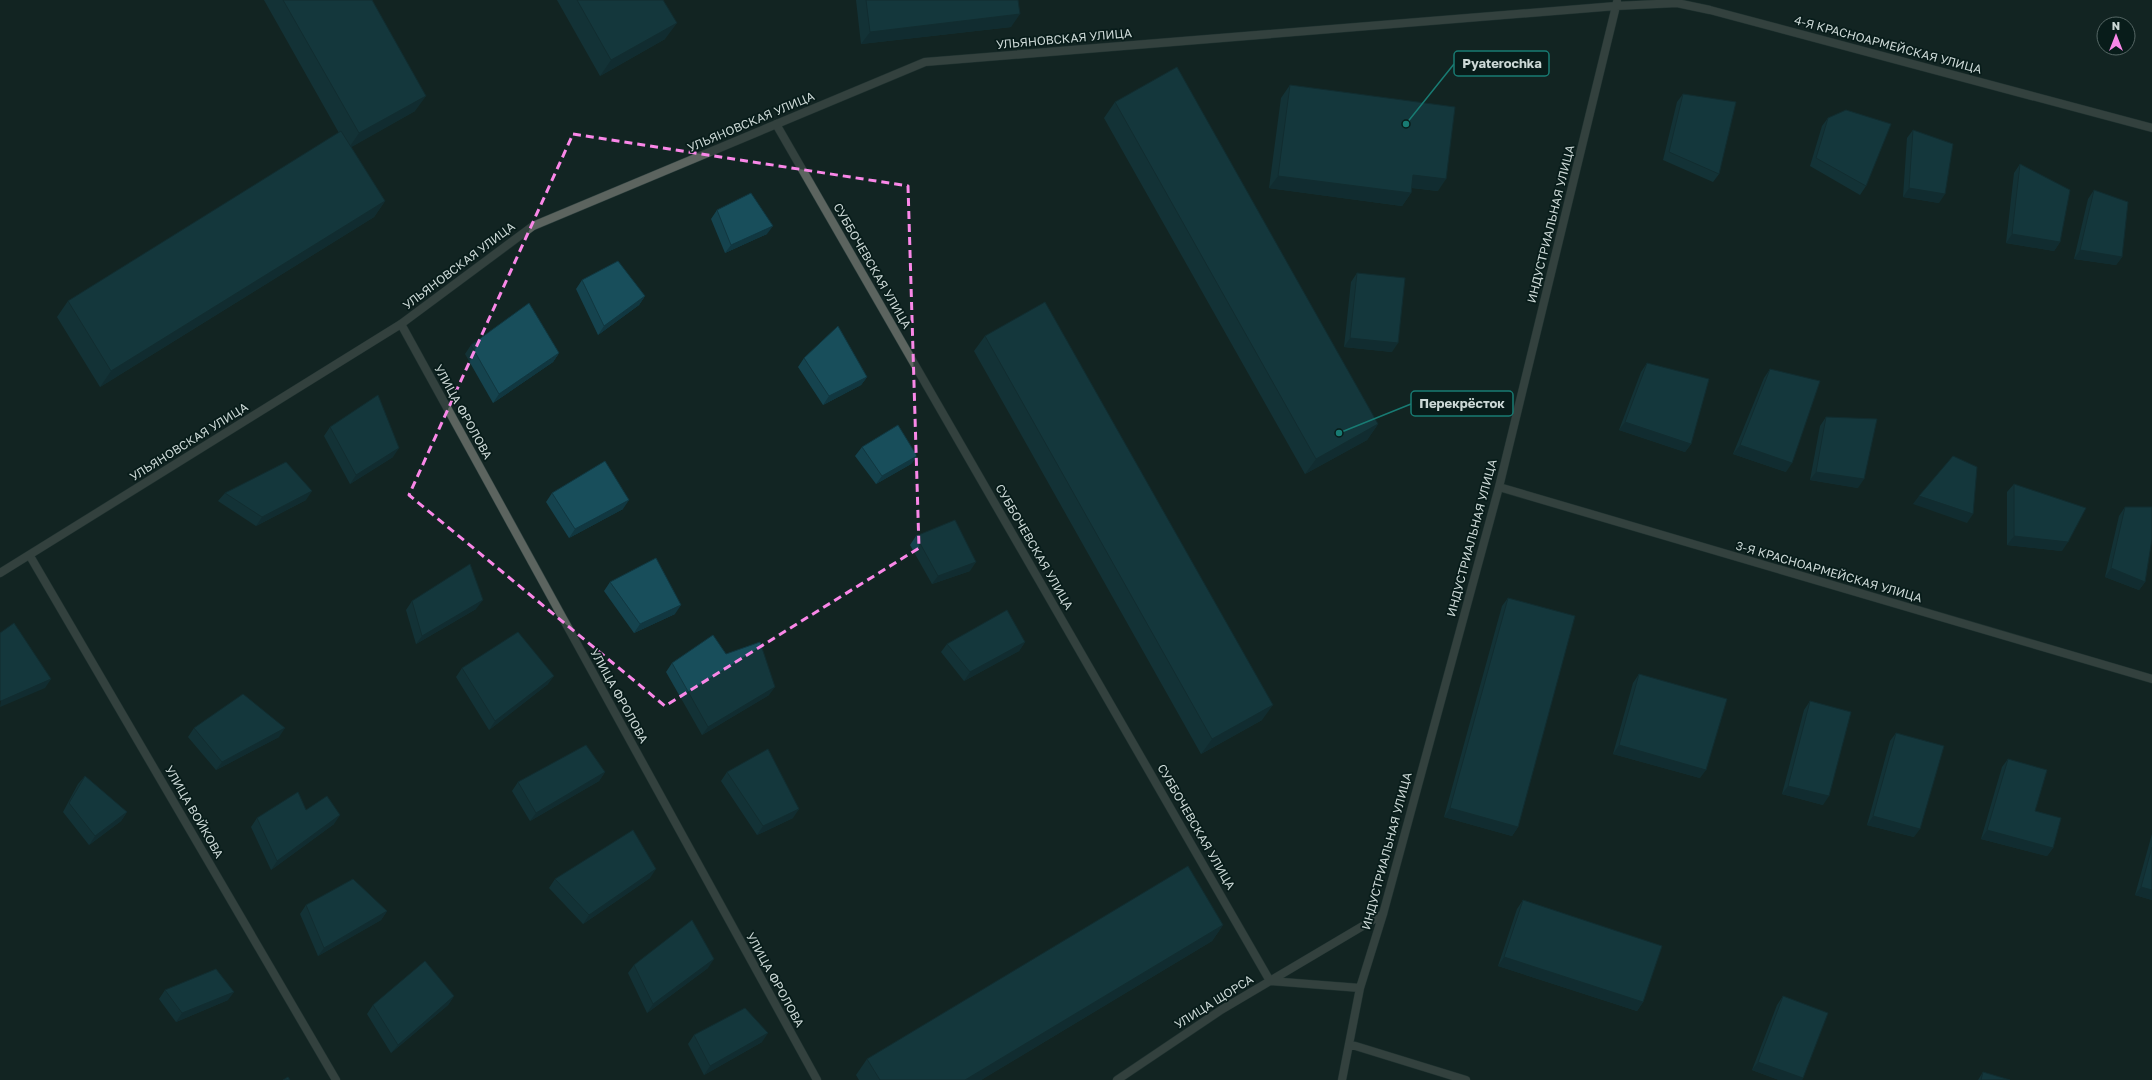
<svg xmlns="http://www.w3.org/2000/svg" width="2152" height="1080" font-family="'Golos Text',sans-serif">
<rect width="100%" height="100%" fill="#122523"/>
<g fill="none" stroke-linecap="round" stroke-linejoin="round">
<g stroke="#304240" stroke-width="9">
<path id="street" d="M776 124 1270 981 1383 914
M401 324 817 1080
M1499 487 2152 679
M30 556 336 1080
M0 573 401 324 533 226 925 62 1616 6 1677 3 1710 10 2152 128
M1349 1044 1466 1080
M1117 1080 1221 1010 1270 981 1360 988
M1342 1080 1360 988 1383 914 1499 487 1617 2"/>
</g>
<use href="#street" stroke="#5c645f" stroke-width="8"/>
</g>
<path fill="#15434e" d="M264 0H372L415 111 351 147 385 201 374 217 100 387 57 317 68 301 339 133Z
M557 0H663L665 39 600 76Z
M856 0H1018L1011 27 861 44Z
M1290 85 1438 191 1412 188 1411 193 1402 206 1269 188 1281 98Z
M1683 94 1719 174 1713 182 1663 160 1677 102Z
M1115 102 1378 424 1367 440 1305 474 1104 118Z
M1828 118 1866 186 1860 195 1810 166 1822 126Z
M1913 130 1939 203 1903 197 1907 138Z
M2020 164 2060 242 2054 251 2006 243 2014 173Z
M2094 190 2122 257 2116 265 2074 259 2088 199Z
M717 210 767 234 725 253 711 219Z
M1357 273 1392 352 1344 347 1351 282Z
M582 280 645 296 639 305 598 335 576 289Z
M985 336 1262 720 1201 754 974 351Z
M471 345 559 353 553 362 493 403 465 354Z
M804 358 867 377 861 385 823 405 798 367Z
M1647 363 1691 444 1685 452 1619 430 1641 372Z
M1770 369 1786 472 1733 454 1764 378Z
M1826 417 1858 488 1810 480 1820 426Z
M330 427 393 457 350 484 324 436Z
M862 447 917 456 911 464 876 484 855 456Z
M2014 484 2062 551 2007 545V492Z
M225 493 306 500 256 526 218 501Z
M552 493 623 509 569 538 546 502Z
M2125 507 2145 582 2139 590 2105 577 2119 516Z
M916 536 970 571 932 584 910 545Z
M610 582 675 614 634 633 604 591Z
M1508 598 1518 827 1512 836 1444 817 1502 606Z
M412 601 476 609 416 644 406 610Z
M1025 642 1019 651 964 681 941 652 947 644Z
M726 654 769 695 702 735 666 672 672 663Z
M462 668 548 684 489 730 456 677Z
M1639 674 1700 778 1613 754 1633 683Z
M1810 701 1823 805 1782 794 1804 710Z
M194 728 279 737 216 770 188 737Z
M1896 733 1914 837 1867 825 1890 741Z
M2008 759 2035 811 2053 848 2047 856 1981 839 2002 767Z
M605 772 599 781 530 821 512 791 518 782Z
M727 772 793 818 757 835 721 781Z
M85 776 127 812 121 821 89 845 63 812 78 784Z
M306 810 334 824 271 870 251 827 257 818Z
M2152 834V900L2135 895Z
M650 878 583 924 549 888 555 879Z
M1523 900 1643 1002 1637 1011 1498 966 1517 909Z
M306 905 387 911 381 920 318 956 300 914Z
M1223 925 1212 941 981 1080H859L856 1075 867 1059Z
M634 965 708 968 647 1013 628 973Z
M165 990 228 1000 176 1022 159 999Z
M454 996 448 1005 391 1053 367 1014 373 1005Z
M1783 996 1803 1078 1802 1080H1779L1752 1070 1777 1005Z
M694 1035 762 1042 704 1075 688 1044Z
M1983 1072 2010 1080H1978Z"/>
<path fill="#113740" d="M1020 14 1011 27 861 44 870 32Z
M677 23 665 39 600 76 611 60Z
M426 96 415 111 348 149 359 133Z
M1413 175 1446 179 1438 191 1404 187Z
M1278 176 1411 193 1402 206 1269 188Z
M1909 188 1945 194 1939 203 1903 197Z
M385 201 374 217 100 387 111 371Z
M773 226 767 234 725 253 731 245Z
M2012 234 2060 242 2054 251 2006 243Z
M2080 250 2122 257 2116 265 2074 259Z
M645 296 639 305 598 335 604 326Z
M1350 338 1398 343 1392 352 1344 347Z
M559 353 553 362 493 403 499 394Z
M867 377 861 385 823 405 829 396Z
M1625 422 1691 444 1685 452 1619 430Z
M1378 424 1367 440 1305 474 1316 459Z
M1740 445 1792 463 1786 472 1733 454Z
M399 448 393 457 350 484 356 475Z
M917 456 911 464 876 484 882 476Z
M1816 472 1864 479 1858 488 1810 480Z
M312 491 306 500 256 526 262 517Z
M1919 496 1973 514 1967 523 1913 504Z
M629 500 623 509 569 538 575 529Z
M2014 536 2068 542 2062 551 2007 545Z
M976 562 970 571 932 584 938 576Z
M2111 568 2145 582 2139 590 2105 577Z
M483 600 476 609 416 644 422 636Z
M681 605 675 614 634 633 640 624Z
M1025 642 1019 651 964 681 970 672Z
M554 676 548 684 489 730 495 721Z
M51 679 45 688 0 707 1 701Z
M775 687 769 695 702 735 708 727Z
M1273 705 1262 720 1201 754 1212 739Z
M285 728 279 737 216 770 222 762Z
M1619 745 1706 770 1700 778 1613 754Z
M605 772 599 781 530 821 536 813Z
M1788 786 1829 796 1823 805 1782 794Z
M1450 808 1518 827 1512 836 1444 817Z
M799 809 793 818 757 835 763 826Z
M127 812 121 821 89 845 95 836Z
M340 815 334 824 271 870 277 861Z
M1873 816 1920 829 1914 837 1867 825Z
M1987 830 2053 848 2047 856 1981 839Z
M656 869 650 878 583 924 589 915Z
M2141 887 2152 890V900L2135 895Z
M387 911 381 920 318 956 324 948Z
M1223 925 1212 941 981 1080H965Z
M1504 957 1643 1002 1637 1011 1498 966Z
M714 959 708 968 647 1013 653 1004Z
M234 992 228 1000 176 1022 182 1013Z
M454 996 448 1005 391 1053 398 1045Z
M768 1033 762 1042 704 1075 710 1066Z
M1758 1062 1803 1078 1802 1080H1779L1752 1070Z"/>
<path fill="#184e5b" stroke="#113740" d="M283 0H372L426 96 359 133Z
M577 0H663L677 23 611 60Z
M866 0H1018L1020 14 870 32Z
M1177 67 1378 424 1316 459 1115 102Z
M1290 85 1455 107 1446 179 1413 175 1411 193 1278 176Z
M1683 94 1736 102 1719 174 1669 152Z
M1846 110 1891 124 1866 186 1816 158 1828 118Z
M1913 130 1953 144 1945 194 1909 188Z
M341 131 385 201 111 371 68 301Z
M2020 164 2070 190 2060 242 2012 234Z
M2094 190 2128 202 2122 257 2080 250Z
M751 193 773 226 731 245 717 210Z
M618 261 645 296 604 326 582 280Z
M1357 273 1405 278 1398 343 1350 338Z
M1045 302 1273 705 1212 739 985 336Z
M529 303 559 353 499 394 471 345Z
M838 326 867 377 829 396 804 358Z
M1647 363 1709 379 1691 444 1625 422Z
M1770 369 1820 381 1792 463 1740 445Z
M378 395 399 448 356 475 330 427Z
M1826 417 1877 419 1864 479 1816 472Z
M898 425 917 456 882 476 862 447Z
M1953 456 1977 467 1973 514 1919 496Z
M605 461 629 500 575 529 552 493Z
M286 462 312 491 262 517 225 493Z
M2014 484 2086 508 2068 542 2014 536Z
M2125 507H2152V539L2145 582 2111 568Z
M955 520 976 562 938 576 916 536Z
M656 558 681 605 640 624 610 582Z
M470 564 483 600 422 636 412 601Z
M1508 598 1575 616 1518 827 1450 808Z
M1007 610 1025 642 970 672 947 644Z
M14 623 51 679 1 701 0 700V633Z
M518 632 554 676 495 721 462 668Z
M713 635 726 654 760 642 775 687 708 727 672 663Z
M1639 674 1727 699 1706 770 1619 745Z
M243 694 285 728 222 762 194 728Z
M1810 701 1851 712 1829 796 1788 786Z
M1896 733 1944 746 1920 829 1873 816Z
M586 745 605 772 536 813 518 782Z
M768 749 799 809 763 826 727 772Z
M2008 759 2047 770 2035 811 2061 818 2053 848 1987 830Z
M85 776 127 812 95 836 69 803Z
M298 792 306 810 327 796 340 815 277 861 257 818Z
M633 830 656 869 589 915 555 879Z
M2152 847V890L2141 887Z
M1188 866 1223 925 965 1080H880L867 1059Z
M353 879 387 911 324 948 306 905Z
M1523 900 1662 946 1643 1002 1504 957Z
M692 920 714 959 653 1004 634 965Z
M425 961 454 996 398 1045 373 1005Z
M216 969 234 992 182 1013 165 990Z
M1783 996 1828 1013 1803 1078 1758 1062Z
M745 1008 768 1033 710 1066 694 1035Z
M1983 1072 2010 1080H1981Z
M288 1077 290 1080H283Z"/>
<path d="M0 0H2152V1080H0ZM573 134 908 186 919 548 665 706 409 495Z" fill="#122523" fill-opacity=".55" fill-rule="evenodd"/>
<path fill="none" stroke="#fa87e8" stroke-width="3" stroke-dasharray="8 5" stroke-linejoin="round" d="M573 134 908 186 919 548 665 706 409 495Z"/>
<g text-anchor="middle" stroke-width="3.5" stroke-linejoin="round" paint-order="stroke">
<g font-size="12" fill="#ccd8d6" stroke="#081c1a">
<text transform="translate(1064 39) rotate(-5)" y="4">УЛЬЯНОВСКАЯ УЛИЦА</text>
<text transform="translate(1888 45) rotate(15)" y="4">4-Я КРАСНОАРМЕЙСКАЯ УЛИЦА</text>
<text transform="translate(751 122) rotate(-23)" y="4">УЛЬЯНОВСКАЯ УЛИЦА</text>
<text transform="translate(1551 224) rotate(-76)" y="4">ИНДУСТРИАЛЬНАЯ УЛИЦА</text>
<text transform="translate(459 266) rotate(-37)" y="4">УЛЬЯНОВСКАЯ УЛИЦА</text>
<text transform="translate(872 266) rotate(60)" y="4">СУББОЧЕВСКАЯ УЛИЦА</text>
<text transform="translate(463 412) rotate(61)" y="4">УЛИЦА ФРОЛОВА</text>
<text transform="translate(189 442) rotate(-32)" y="4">УЛЬЯНОВСКАЯ УЛИЦА</text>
<text transform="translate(1472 538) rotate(-75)" y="4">ИНДУСТРИАЛЬНАЯ УЛИЦА</text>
<text transform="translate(1034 547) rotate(60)" y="4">СУББОЧЕВСКАЯ УЛИЦА</text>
<text transform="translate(1829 572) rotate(16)" y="4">3-Я КРАСНОАРМЕЙСКАЯ УЛИЦА</text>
<text transform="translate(619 696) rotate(61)" y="4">УЛИЦА ФРОЛОВА</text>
<text transform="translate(194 812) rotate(60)" y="4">УЛИЦА ВОЙКОВА</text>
<text transform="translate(1196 827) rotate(60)" y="4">СУББОЧЕВСКАЯ УЛИЦА</text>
<text transform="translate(1387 851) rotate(-75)" y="4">ИНДУСТРИАЛЬНАЯ УЛИЦА</text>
<text transform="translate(775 980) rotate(61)" y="4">УЛИЦА ФРОЛОВА</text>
<text transform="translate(1214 1002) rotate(-32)" y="4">УЛИЦА ЩОРСА</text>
</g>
</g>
<path fill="none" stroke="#187b73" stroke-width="1.5" d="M1406 124L1454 64M1339 433L1411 404"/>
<g fill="#187b73" stroke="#081c1a" stroke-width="1.5">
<circle cx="1406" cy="124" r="4"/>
<circle cx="1339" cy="433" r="4"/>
</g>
<g fill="#081c1a" stroke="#187b73" stroke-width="1.5">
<rect x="1454" y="51" width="95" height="25" rx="4"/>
<rect x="1411" y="391" width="102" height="25" rx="4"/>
</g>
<g font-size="13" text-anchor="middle" font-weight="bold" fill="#ccd8d6">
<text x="1502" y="68">Pyaterochka</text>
<text x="1462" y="408">Перекрёсток</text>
</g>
<g transform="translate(2116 36)"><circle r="19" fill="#081c1a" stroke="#566765"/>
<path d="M0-3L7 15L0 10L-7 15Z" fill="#fa87e8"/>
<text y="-6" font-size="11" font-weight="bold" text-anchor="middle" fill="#ccd8d6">N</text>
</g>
</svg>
